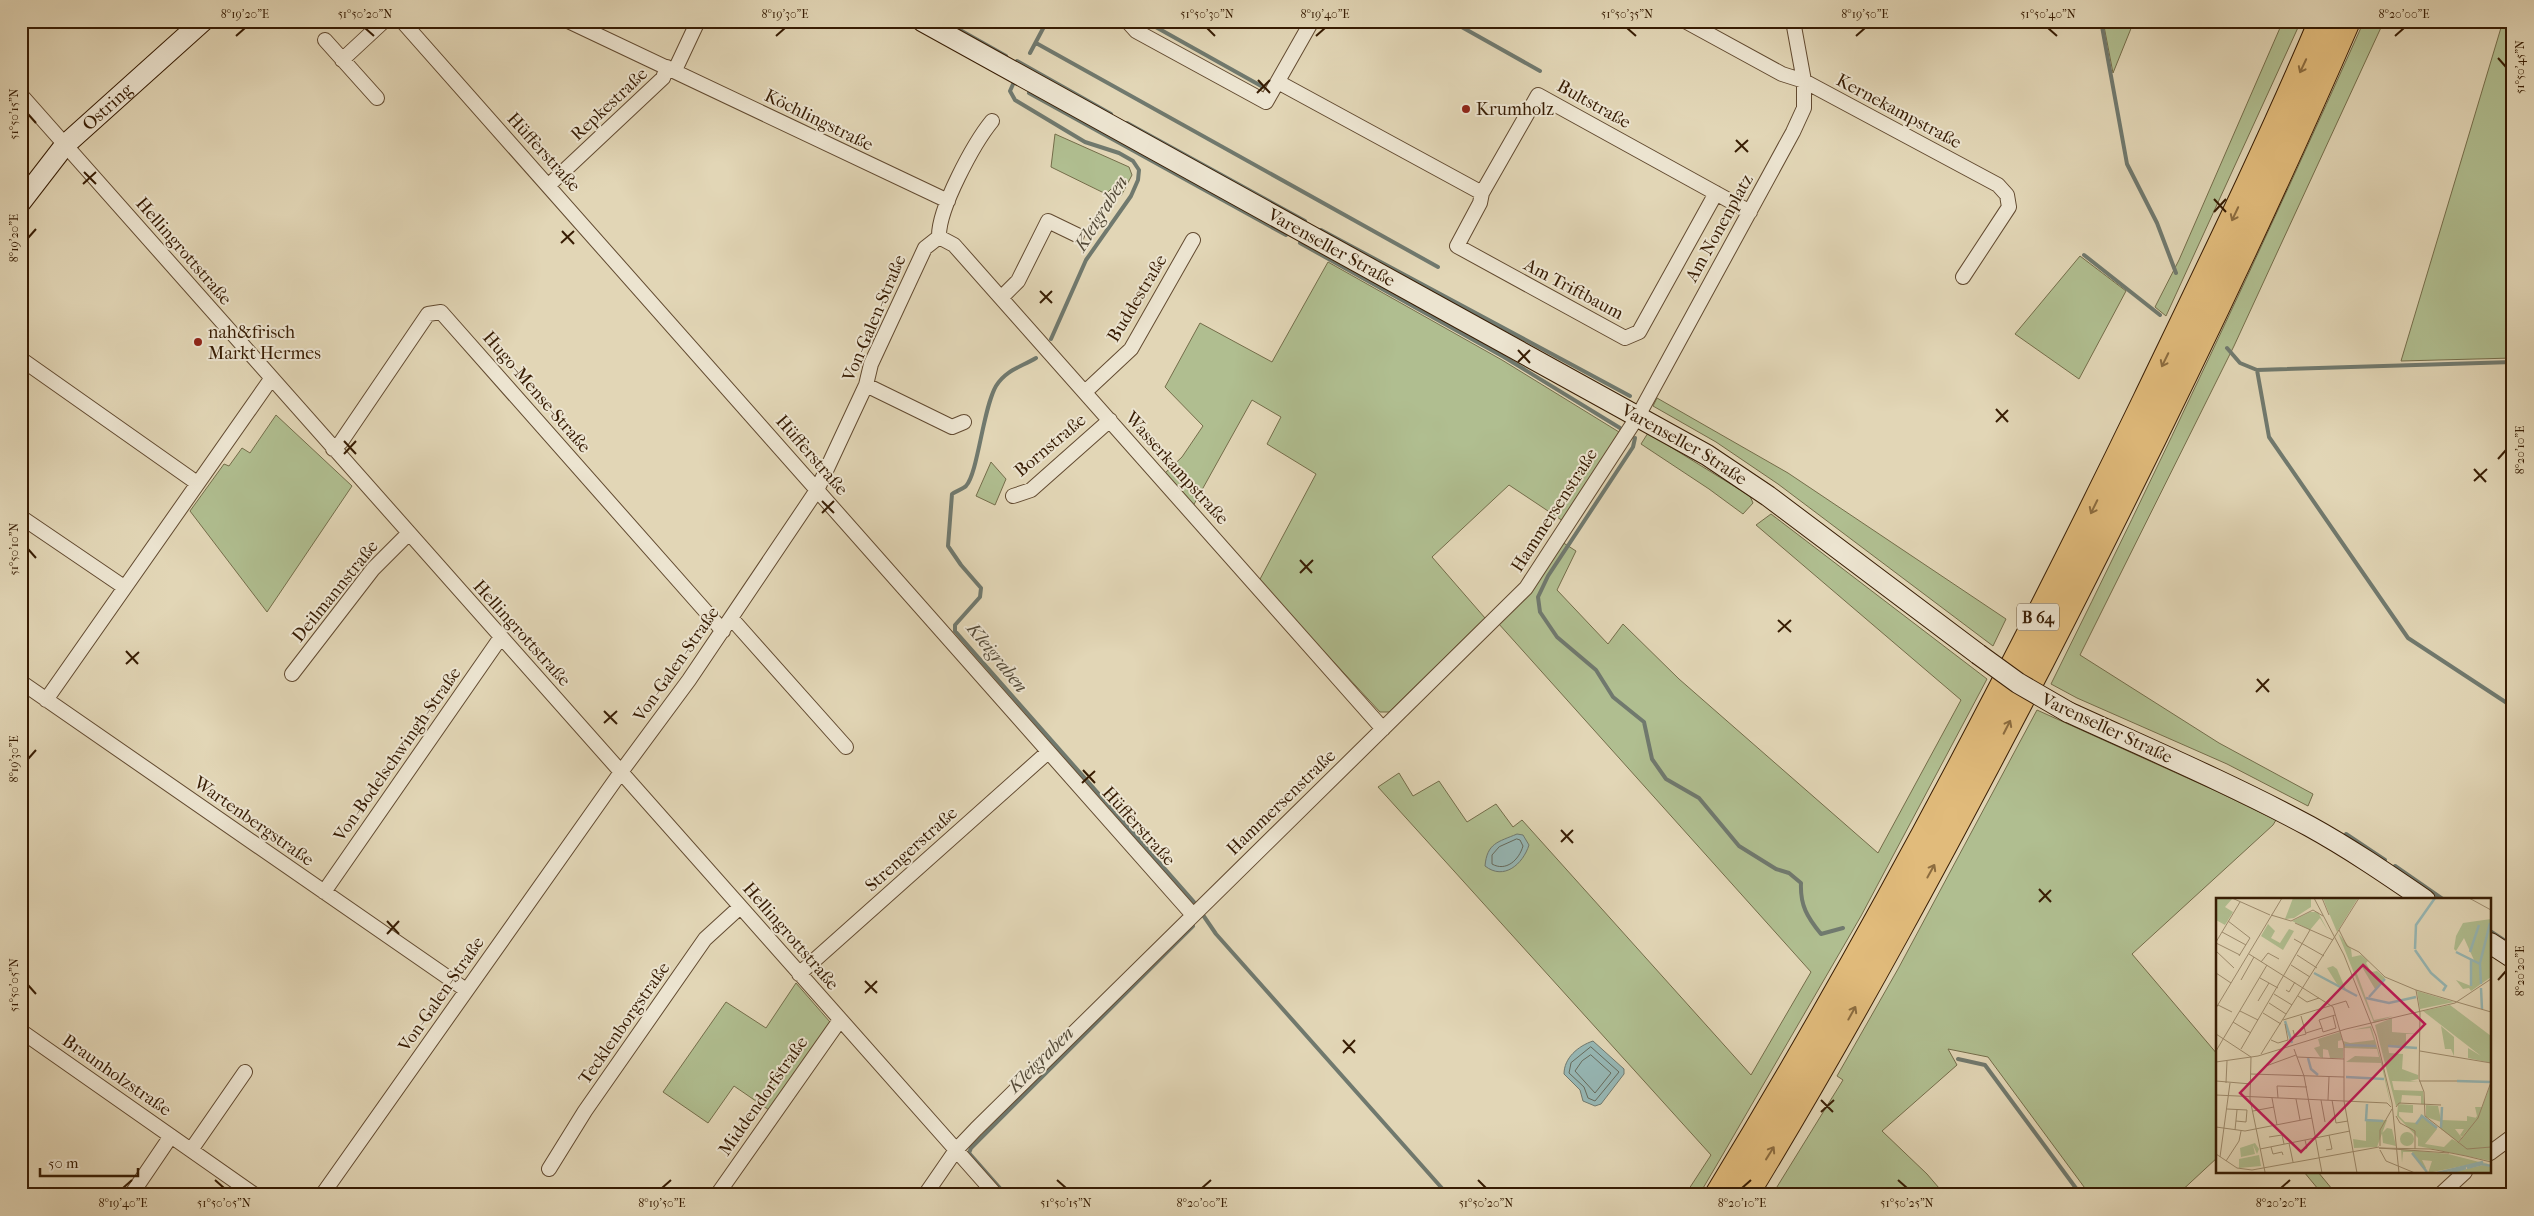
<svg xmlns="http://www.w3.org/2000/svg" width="2534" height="1216" font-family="'IM FELL French Canon',serif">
<rect width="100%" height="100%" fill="#e2d6b6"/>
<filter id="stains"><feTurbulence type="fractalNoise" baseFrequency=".004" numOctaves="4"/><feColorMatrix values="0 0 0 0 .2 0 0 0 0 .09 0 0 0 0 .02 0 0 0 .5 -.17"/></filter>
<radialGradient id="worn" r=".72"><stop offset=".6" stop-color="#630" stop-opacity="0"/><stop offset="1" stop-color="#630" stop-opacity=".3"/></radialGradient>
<path fill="#b0be90" stroke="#746d4a" d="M2103 21H2134L2113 73Z
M2283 21H2301L2166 316 2155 307 2179 260Z
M2364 21H2384L2234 346 2080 655 2219 743 2313 794 2308 806 2227 764 2077 698 2051 684C2160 465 2264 244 2364 21Z
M2503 21H2513V358L2401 361Z
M1055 134 1129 167 1132 175 1121 196 1111 189 1106 194 1051 167Z
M2080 256 2126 291 2079 379 2015 334Z
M1328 262 1502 360 1619 432 1563 521 1509 485 1432 557 1485 618 1389 712H1380L1259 581 1316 474 1267 444 1281 417 1252 400 1193 506 1164 474 1182 457 1203 426 1165 387 1200 323 1272 362Z
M1657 398 1788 473 2006 619 1993 646 1778 484 1716 442 1653 406Z
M276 415 352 486 267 612 190 511 224 464 229 466 242 448 250 453Z
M1648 433 1750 496 1753 503 1743 514 1709 489 1641 444Z
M991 462 1006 479 995 505 976 496Z
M1771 514 1987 679 1861 916 1719 1161 1699 1195H1685L1711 1155 1378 787 1399 773 1413 796 1439 781 1467 822 1496 804 1513 827 1522 820 1751 1075 1811 972 1498 623 1562 542 1576 551 1557 590 1608 644 1623 624 1679 679 1878 853 1961 700 1756 525Z
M2037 710 2216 791 2276 820 2273 825 2132 954 2218 1055V1157L2177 1195H2090L1988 1057 1948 1049 1957 1065 1882 1131 1927 1174 1945 1195H1772L1843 1080 1837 1076 1898 969Z
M796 983 830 1022 769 1110 734 1086 708 1123 663 1092 726 1002 766 1028Z
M2304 1172H2318L2337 1195H2323Z"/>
<path fill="#96b7b5" stroke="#70796e" d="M1517 834 1523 835 1529 845C1523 864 1504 881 1485 866 1487 843 1498 842 1517 834Z
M1593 1041 1624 1069V1074L1601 1104 1595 1106 1583 1101 1580 1090 1564 1074C1564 1058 1578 1046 1593 1041Z"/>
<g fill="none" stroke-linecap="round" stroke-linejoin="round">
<path stroke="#666a5c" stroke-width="1" d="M1517 839 1520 840 1523 846C1519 860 1506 872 1492 864V855L1499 847Z
M1591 1047 1619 1072 1595 1101 1588 1098 1584 1087 1569 1073 1571 1063Z
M1591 1055 1611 1073 1595 1093 1575 1071 1582 1061Z"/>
<path stroke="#70796e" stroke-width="4" d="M944 21 1006 56
M1145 21 1263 87
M1451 21 1540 71
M2101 21 2127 164 2157 223 2176 273
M1036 43 1438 267
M1030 53 1047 21
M1017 61 1111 114
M1014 82 1010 91 1015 100 1085 142 1119 153 1133 161 1139 170 1138 180 1131 196 1086 260 1051 339
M1029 93 1286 235
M1127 123 1305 221
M1321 230 1630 396
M1300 243 1504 357 1620 428
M2084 255 2160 315
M2227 348 2240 363 2257 370 2513 362
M1036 358C1021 367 1006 370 996 386 983 408 978 473 966 486 963 489 956 491 952 494L948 546 961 565 981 588 980 597 955 625V631L1194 902
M2257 370 2269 437 2408 638 2513 707
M1635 438 1633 447 1548 576 1538 597 1540 612 1557 637 1596 670 1613 697 1644 722 1652 759 1666 779 1699 798 1739 846 1776 869 1789 873 1801 883C1800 905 1807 917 1821 934L1843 928
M2346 834 2385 860
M2395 866 2444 900
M1203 915 1216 934 1448 1195
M2490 931 2513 946
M1958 1059 1985 1065 2081 1195
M1006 1195 969 1153 971 1148 1193 926"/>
<g stroke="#624a30" stroke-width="16">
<path id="street" d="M402 21 1193 915
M568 21 948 201
M1127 21 1136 31 1266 102 1312 21
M1685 21 1782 74 1804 81 1998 185 2007 195 2009 207 1963 277
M325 40 377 98
M342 60 384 21
M675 70 698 21
M1278 82 1482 193
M21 95 996 1195
M549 185 663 78 667 67
M1716 193 1639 332 1625 338 1457 246 1480 203 1482 193 1538 95 1750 212
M939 237 954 245 1383 729
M1001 298 1018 281 1048 221 1077 235
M21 359 197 483
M866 385 952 427 964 422
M1085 392 1131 349 1193 240
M333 449 341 442 428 314 441 312 723 631
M1013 496 1031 490 1110 420
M21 517 124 587
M732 619 846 747
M292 674 373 569 409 533
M21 682 466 990
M46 700 271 379
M324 892 501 637
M799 974 1048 752
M21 1031 255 1195
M191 1150 245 1072
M2490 1153 2513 1136
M549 1169 585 1111 705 939 740 907
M21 1194 22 1195
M131 1195 171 1136
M322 1195 621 772 689 680 817 490 866 385 871 364 925 248 939 237C938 209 974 143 992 121
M717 1195 840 1020
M925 1195 956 1150 976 1129 1526 588 1638 416 1793 132 1804 108V81L1793 21
M2440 1195 2465 1172"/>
</g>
<g stroke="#371c03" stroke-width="22">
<g id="secondary">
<path id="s1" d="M922 21 1707 455 1768 496 1978 654"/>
<path id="s2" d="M21 202 65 145 203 21"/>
<path d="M2068 712C2149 749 2231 784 2309 826 2349 848 2387 874 2425 900"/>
<path d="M2490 943 2513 958"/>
</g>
</g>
<g stroke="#371c03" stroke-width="28">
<path id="highway" d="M1718 1195C1875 938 2015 671 2146 400 2206 275 2268 149 2322 21
M1745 1195C1851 1021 1947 842 2041 661 2149 451 2253 238 2347 21"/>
</g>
<use href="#street" stroke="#ece4d0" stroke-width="14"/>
<use href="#secondary" stroke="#ece4d0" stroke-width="20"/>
<use href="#highway" stroke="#e1bb7b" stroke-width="26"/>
<g stroke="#371c03" stroke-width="22" stroke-linecap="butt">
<path id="secondary-bridge" d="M1978 654 2018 683 2068 712"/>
</g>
<use href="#secondary-bridge" stroke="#ece4d0" stroke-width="20"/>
</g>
<defs><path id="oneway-shaft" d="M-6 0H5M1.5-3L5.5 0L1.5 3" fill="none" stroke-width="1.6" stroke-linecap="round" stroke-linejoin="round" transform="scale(1.25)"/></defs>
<g stroke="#8c6c3f">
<use href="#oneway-shaft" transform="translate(2303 66) rotate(115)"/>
<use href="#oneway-shaft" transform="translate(2235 214) rotate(115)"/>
<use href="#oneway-shaft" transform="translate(2165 360) rotate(116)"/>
<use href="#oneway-shaft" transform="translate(2094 507) rotate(116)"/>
<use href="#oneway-shaft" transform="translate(2007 727) rotate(-63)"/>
<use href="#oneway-shaft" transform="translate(1931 871) rotate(-61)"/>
<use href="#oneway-shaft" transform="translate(1852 1013) rotate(-61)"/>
<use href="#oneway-shaft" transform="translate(1770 1153) rotate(-58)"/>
</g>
<path fill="none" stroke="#371c03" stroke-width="2" d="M365 28 374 36M1207 28 1215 36M1627 28 1636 36M2048 28 2057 36M236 36 245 28M776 36 785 28M1316 36 1325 28M1856 36 1865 28M2395 36 2404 28M2498 58 2506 67M1258 80 1270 93M1257 93 1270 80M28 114 36 123M1736 140 1748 152M1735 152 1748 140M84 172 96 184M83 184 96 172M2214 199 2226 212M2214 212 2226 199M562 231 574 244M28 238 36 229M561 243 574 231M1040 291 1052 303M1040 303 1052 291M1518 350 1530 363M1518 362 1530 350M1996 409 2008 422M1996 422 2008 410M344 441 356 454M344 454 356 441M2498 459 2506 450M2474 469 2486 482M2474 481 2487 469M822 501 834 513M822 513 834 501M28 549 36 558M1300 560 1312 573M1300 573 1313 560M1778 620 1791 632M1778 632 1791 620M126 651 138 664M126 664 139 652M2257 679 2269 692M2256 692 2269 679M604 711 617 724M604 723 617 711M28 759 36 750M1083 770 1095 783M1082 783 1095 771M1561 830 1573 843M1561 842 1573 830M2039 889 2051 902M2039 902 2051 890M387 921 399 934M387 934 399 921M2498 980 2506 971M865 981 877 993M28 985 36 994M865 993 877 981M1343 1040 1355 1053M1343 1053 1355 1040M1821 1100 1833 1112M1821 1112 1834 1100M215 1180 224 1188M1057 1180 1066 1188M1478 1180 1486 1188M1898 1180 1907 1188M123 1188 132 1180M662 1188 671 1180M1202 1188 1211 1180M1742 1188 1751 1180M2281 1188 2290 1180"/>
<g fill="#8f2418" stroke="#ece4d0" stroke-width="2">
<circle cx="1466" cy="109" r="5"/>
<circle cx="198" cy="342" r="5"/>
</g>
<g text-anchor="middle" stroke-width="4" stroke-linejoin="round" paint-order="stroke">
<rect fill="#ece4d0" stroke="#6d5840" stroke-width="1" x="2017" y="603.5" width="42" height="27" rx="4"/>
<g font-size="16" font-weight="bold" fill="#371c03">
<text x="2038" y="623">B 64</text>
</g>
<g font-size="18" fill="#371c03" stroke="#ece4d0">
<text transform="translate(609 104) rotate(-43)" y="6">Repkestraße</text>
<text transform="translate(1594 104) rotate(29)" y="6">Bultstraße</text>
<text dy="6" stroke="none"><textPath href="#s2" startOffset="129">Ostring</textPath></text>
<text transform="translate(1899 111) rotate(28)" y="6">Kernekampstraße</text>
<text transform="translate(819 120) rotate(26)" y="6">Köchlingstraße</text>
<text transform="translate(544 152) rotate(48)" y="6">Hüfferstraße</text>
<text transform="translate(1719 228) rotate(-61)" y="6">Am Nonenplatz</text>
<text dy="6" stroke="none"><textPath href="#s1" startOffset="468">Varenseller Straße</textPath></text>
<text transform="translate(184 251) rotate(49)" y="6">Hellingrottstraße</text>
<text transform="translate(1574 289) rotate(28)" y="6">Am Triftbaum</text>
<text transform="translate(1137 298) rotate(-59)" y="6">Buddestraße</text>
<text transform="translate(874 318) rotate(-67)" y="6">Von-Galen-Straße</text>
<text transform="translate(537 392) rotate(49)" y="6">Hugo-Mense-Straße</text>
<text transform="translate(1050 445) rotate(-40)" y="6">Bornstraße</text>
<text dy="6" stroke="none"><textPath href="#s1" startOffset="872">Varenseller Straße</textPath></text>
<text transform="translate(812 455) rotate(49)" y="6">Hüfferstraße</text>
<text transform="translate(1177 468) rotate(48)" y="6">Wasserkampstraße</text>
<text transform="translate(1554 510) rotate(-57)" y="6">Hammersenstraße</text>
<text transform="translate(335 591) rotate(-51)" y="6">Deilmannstraße</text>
<text transform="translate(522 633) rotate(48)" y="6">Hellingrottstraße</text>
<text transform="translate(676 664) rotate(-55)" y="6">Von-Galen-Straße</text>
<text transform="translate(2107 728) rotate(25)" y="6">Varenseller Straße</text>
<text transform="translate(397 754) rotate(-55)" y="6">Von-Bodelschwingh-Straße</text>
<text transform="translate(1281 802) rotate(-44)" y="6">Hammersenstraße</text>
<text transform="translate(254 821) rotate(35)" y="6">Wartenbergstraße</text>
<text transform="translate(1139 826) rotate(48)" y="6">Hüfferstraße</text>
<text transform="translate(911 849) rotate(-42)" y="6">Strengerstraße</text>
<text transform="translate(791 936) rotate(49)" y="6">Hellingrottstraße</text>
<text transform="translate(441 994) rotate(-55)" y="6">Von-Galen-Straße</text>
<text transform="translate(624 1023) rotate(-55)" y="6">Tecklenborgstraße</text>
<text transform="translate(117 1075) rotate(35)" y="6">Braunholzstraße</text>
<text transform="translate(763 1096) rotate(-55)" y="6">Middendorfstraße</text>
</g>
<g font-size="18" fill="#371c03" stroke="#ece4d0" text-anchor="start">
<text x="1476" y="115">Krumholz</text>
<text x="208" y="338">nah&amp;frisch<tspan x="208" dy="21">Markt Hermes</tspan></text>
</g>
<g font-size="19" font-style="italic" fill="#544a38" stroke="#ece4d0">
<text transform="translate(1100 213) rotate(-58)" y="7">Kleigraben</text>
<text transform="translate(998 657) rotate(51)" y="7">Kleigraben</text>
<text transform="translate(1040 1059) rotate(-45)" y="7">Kleigraben</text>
</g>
</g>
<g transform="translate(2216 898)">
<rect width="275" height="275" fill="#e2d6b6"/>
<path d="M0 0 16 1 9 9 17 14 9 27 0 22ZM77 0H95V9L78 20 69 21ZM107 0H142L121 34 110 8ZM94 14H102L112 33 104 20 94 32 76 23ZM275 21V79L255 93 253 90 247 91 240 82 255 88V61L258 62 248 40 240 53 238 51 240 38 247 25ZM52 26 59 33 55 40 64 45 73 31 78 33 67 52 45 38ZM122 35 135 51 136 59 145 57 152 63 150 65 155 74 161 73 169 80 159 91 146 69 140 73 158 122 177 118 158 125ZM117 68 121 71 130 92 121 86 111 70ZM201 93 238 104 204 111ZM234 107 275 138V165L252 160V150L265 158 207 113ZM176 120V134L202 136H190V148H172L173 155 187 156 186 171 202 177V181L194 183 203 184 176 183 178 192 207 193 208 206H205V198L186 197 185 205 180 208 159 127ZM155 128 168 172 175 209 165 165 130 164 139 158 163 159 161 151 128 150 127 143 134 145 158 142 154 130 136 132ZM225 128 238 139V158L235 151H229ZM124 134 126 142 122 143V150H127V160H114L112 152 107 151V160L104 159 98 150 104 148 102 141ZM275 185V263L202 248V240L181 218 182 206 197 207V215L183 214V218L189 224 202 225 205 216 221 231 209 246 228 249 236 241 243 245 261 218 259 209H266ZM210 207 222 208 225 222 251 223V218L261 220 246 239 244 237 248 231H239L246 240 242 244 225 231V224L210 219ZM171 222 161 249 138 250 137 241 150 243V223ZM171 230 176 231 180 248 167 245 166 235ZM184 241a7 7 0 1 1 14 0a7 7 0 1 1-14 0ZM39 245 43 251 41 256 37 247 39 256 25 259 24 250ZM185 251 232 256 275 267 266 264 212 275 216 263 206 262 210 270 208 271 196 254H187L186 265ZM43 257 45 268 23 270V261ZM267 267 275 269V275H234Z" fill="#b0be90"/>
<path fill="none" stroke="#96b7b5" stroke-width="2.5" d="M199 51 200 27 219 0M199 52 215 75 230 88 227 93M240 54 264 66 265 86M254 54 263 27M255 61V88M264 65 274 25M98 75 141 98M265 90 266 111M153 99 169 81M150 100 173 105 200 99M69 123 76 145M129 147 160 148M172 148 201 150M92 160 95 171 102 177M130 179 168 181M241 183 275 184M151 206 150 222 167 223M200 226 206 218 221 230M225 230 226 209M196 255 211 274M251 270 266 266 275 268M221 275 267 264M233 275 250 270"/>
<path fill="none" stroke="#9e8c6e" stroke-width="1" d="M16 0 54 17M98 0 128 57 160 138 176 205 183 275M106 0 113 17M253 0 275 12M55 17 75 23 97 12 107 18M12 23 34 40 23 58M79 25 117 42M123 32 131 48 143 54 169 79 200 92 275 114M6 34 30 47M78 41 108 58M0 44 24 4M0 45 24 57M0 53 18 70M33 56 117 109 128 147V203L141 275M81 57 101 70M45 64 52 55 63 61M75 67 94 79M0 75 15 85M44 80 62 90M25 82 38 59M70 92 73 94 79 84M200 92 204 115 203 181 208 194 209 218 251 251 275 249M58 96 76 107M82 98 91 104 103 100M42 103 53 85M53 105 70 116M2 107 16 114M0 110 66 0M24 113 42 122M47 115 65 126M67 122 130 103 133 110M17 124 35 135M106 130 107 134 120 130 117 118M106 130 103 122 119 117M77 132 79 139 90 136 85 118M90 135 106 130M0 136 35 159 42 158 130 131 239 105 275 81M55 142 62 145 72 142 69 126M25 151 94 32M78 151 88 178 106 275M0 153 51 67M204 153 275 165M45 156 143 0M81 159 128 161M0 164 35 159 34 201 49 274M50 168 80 157M35 176 128 179M0 183 35 186M203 183H241M10 185 11 163M0 197 171 205 175 209M56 200 61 227M62 200 61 188 91 189M80 201 84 222M105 202 109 224M112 202 113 179M116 202 120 225 132 223M180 209 183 205 225 207M11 211 31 212 30 224 20 223M37 213 58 209M180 218 184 225 199 233V251M0 229 29 233 96 220M19 232 21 212M53 239 66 237 68 246M73 245 77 264M242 245 262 220 275 184M164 248V232L176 211M55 249 57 256 66 254 67 257M44 251 134 233M110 252 116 251 113 237M164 252 170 263 199 275M83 253 91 250 89 242M233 255 163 250 214 251 220 252 250 258 275 264M0 256 21 270 36 272 163 249M4 259 14 185M10 263 23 243 25 233"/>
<path fill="#c2185b" fill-opacity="0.15" stroke="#c2185b" stroke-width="2.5" d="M147 67 209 126 85 254 24 195Z"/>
<rect width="275" height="275" fill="none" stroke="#371c03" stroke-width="2.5"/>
</g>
<rect width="2534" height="1216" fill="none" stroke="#e2d6b6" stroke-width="55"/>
<path d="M40 1168v8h98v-8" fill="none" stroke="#371c03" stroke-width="2.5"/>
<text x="48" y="1168" font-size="15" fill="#371c03" stroke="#ece4d0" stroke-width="4" paint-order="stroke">50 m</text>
<rect x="28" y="28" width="2478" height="1160" fill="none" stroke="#371c03" stroke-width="2"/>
<g font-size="12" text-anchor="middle" fill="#371c03">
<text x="245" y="18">8°19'20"E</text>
<text x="365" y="18">51°50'20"N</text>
<text x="785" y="18">8°19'30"E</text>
<text x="1207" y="18">51°50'30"N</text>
<text x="1325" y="18">8°19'40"E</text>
<text x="1627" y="18">51°50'35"N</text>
<text x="1865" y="18">8°19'50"E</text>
<text x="2048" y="18">51°50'40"N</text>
<text x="2404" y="18">8°20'00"E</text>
<text transform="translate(2520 67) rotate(-90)" y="4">51°50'45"N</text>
<text transform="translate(14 114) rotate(-90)" y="4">51°50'15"N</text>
<text transform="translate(14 238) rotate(-90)" y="4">8°19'20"E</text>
<text transform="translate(2520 450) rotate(-90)" y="4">8°20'10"E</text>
<text transform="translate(14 549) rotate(-90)" y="4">51°50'10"N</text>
<text transform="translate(14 759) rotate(-90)" y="4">8°19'30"E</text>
<text transform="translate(2520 971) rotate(-90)" y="4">8°20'20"E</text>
<text transform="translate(14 985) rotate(-90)" y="4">51°50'05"N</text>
<text x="123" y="1207">8°19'40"E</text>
<text x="224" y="1207">51°50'05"N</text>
<text x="662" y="1207">8°19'50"E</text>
<text x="1066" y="1207">51°50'15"N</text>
<text x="1202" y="1207">8°20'00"E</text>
<text x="1486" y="1207">51°50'20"N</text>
<text x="1742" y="1207">8°20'10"E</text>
<text x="1907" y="1207">51°50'25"N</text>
<text x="2281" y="1207">8°20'20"E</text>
</g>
<rect width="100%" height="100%" filter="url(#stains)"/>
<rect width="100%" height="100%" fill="url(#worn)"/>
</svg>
